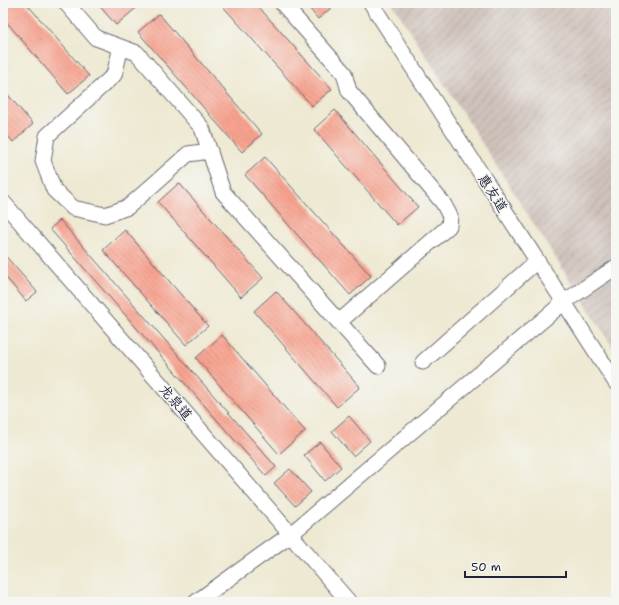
<svg xmlns="http://www.w3.org/2000/svg" width="619" height="605" font-family="'Shantell Sans','LXGW WenKai TC',sans-serif">
<defs>
<pattern id="industrial-furrows" width="10" height="10" patternUnits="userSpaceOnUse"><rect width="10" height="10" fill="#cec1ba"/><path d="M-1 1l2-2M0 10L10 0M9 11l2-2" fill="none" stroke="#b1a6a1"/></pattern>
<pattern id="building-back-hatch" width="6" height="6" patternUnits="userSpaceOnUse"><rect width="6" height="6" fill="#f8a28e"/><path d="M-1 5l2 2M0 0l6 6M5-1l2 2" fill="none" stroke="#d48b7b"/></pattern>
</defs>
<rect width="100%" height="100%" fill="#f6f6f2"/>
<filter id="ink" filterUnits="userSpaceOnUse"><feTurbulence type="fractalNoise" baseFrequency=".025" numOctaves="2"/><feDisplacementMap in="SourceGraphic" scale="8" xChannelSelector="R" yChannelSelector="G"/><feConvolveMatrix kernelMatrix="1 2 1 2 8 2 1 2 1" color-interpolation-filters="sRGB"/></filter>
<filter id="wash" filterUnits="userSpaceOnUse"><feTurbulence type="fractalNoise" baseFrequency=".012" numOctaves="4" result="noise"/><feDisplacementMap in="SourceGraphic" scale="16" xChannelSelector="R" yChannelSelector="G"/><feGaussianBlur stdDeviation="0.9" result="paint"/><feColorMatrix in="noise" values="0 0 0 0 0 0 0 0 0 0 0 0 0 0 0 0 0 1.4 0 .05"/><feComposite in="paint" operator="in"/></filter>
<g filter="url(#wash)">
<rect width="100%" height="100%" fill="#eee9d2"/>
<path fill="url(#industrial-furrows)" d="M392 3H616V352Z"/>
<g id="blocks">
<path fill="url(#building-back-hatch)" d="M3 3H26L89 76 68 94 3 18Z
M97 3H131L136 8 116 25Z
M220 3H255L332 89 312 106Z
M305 3H327L331 8 318 19Z
M159 14 262 134 242 152 138 32Z
M3 89 33 124 13 142 3 130Z
M335 110 418 207 397 225 314 129Z
M265 157 371 276 350 295 245 175Z
M179 183 263 278 241 297 158 202Z
M60 220 276 467 266 476 50 229Z
M125 230 208 326 186 345 103 250Z
M3 253 37 292 26 301 3 274Z
M276 291 360 387 337 407 254 311Z
M222 335 305 431 279 454 196 358Z
M349 416 370 441 353 456 332 431Z
M320 442 341 467 325 481 304 455Z
M290 469 311 492 295 506 274 483Z"/>
</g>
</g>
<g filter="url(#ink)">
<use href="#blocks" fill-opacity="0" stroke="#696870" stroke-width="1"/>
<g fill="none" stroke-linecap="round" stroke-linejoin="round">
<g stroke="#696870" stroke-width="17">
<path id="minor" d="M66 3 96 38 137 53 202 128 223 192 378 366
M282 3 344 73 349 91 443 203 450 216 449 226 339 322
M371 3 616 383
M121 47 114 75 47 136 43 161 54 190 73 208 105 215 128 207 188 154 210 151
M3 202 349 602
M423 362 537 261
M196 602 291 534 564 302 616 267"/>
</g>
<use href="#minor" stroke="#fff" stroke-width="15"/>
</g>
</g>
<g text-anchor="middle" stroke-width="3" stroke-linejoin="round" paint-order="stroke">
<g font-size="14" fill="#22223b" stroke="#f6f6f2">
<text transform="translate(493 193) rotate(57)" y="5">惠友道</text>
<text transform="translate(176 402) rotate(49)" y="5">龙泉道</text>
</g>
</g>
<rect width="619" height="605" fill="none" stroke="#f6f6f2" stroke-width="16"/>
<path d="M465 571v6h101v-6" fill="none" stroke="#22223b" stroke-width="2"/>
<text x="471" y="571" font-size="12" fill="#22223b" stroke="#f6f6f2" stroke-width="3" paint-order="stroke">50 m</text>
</svg>
